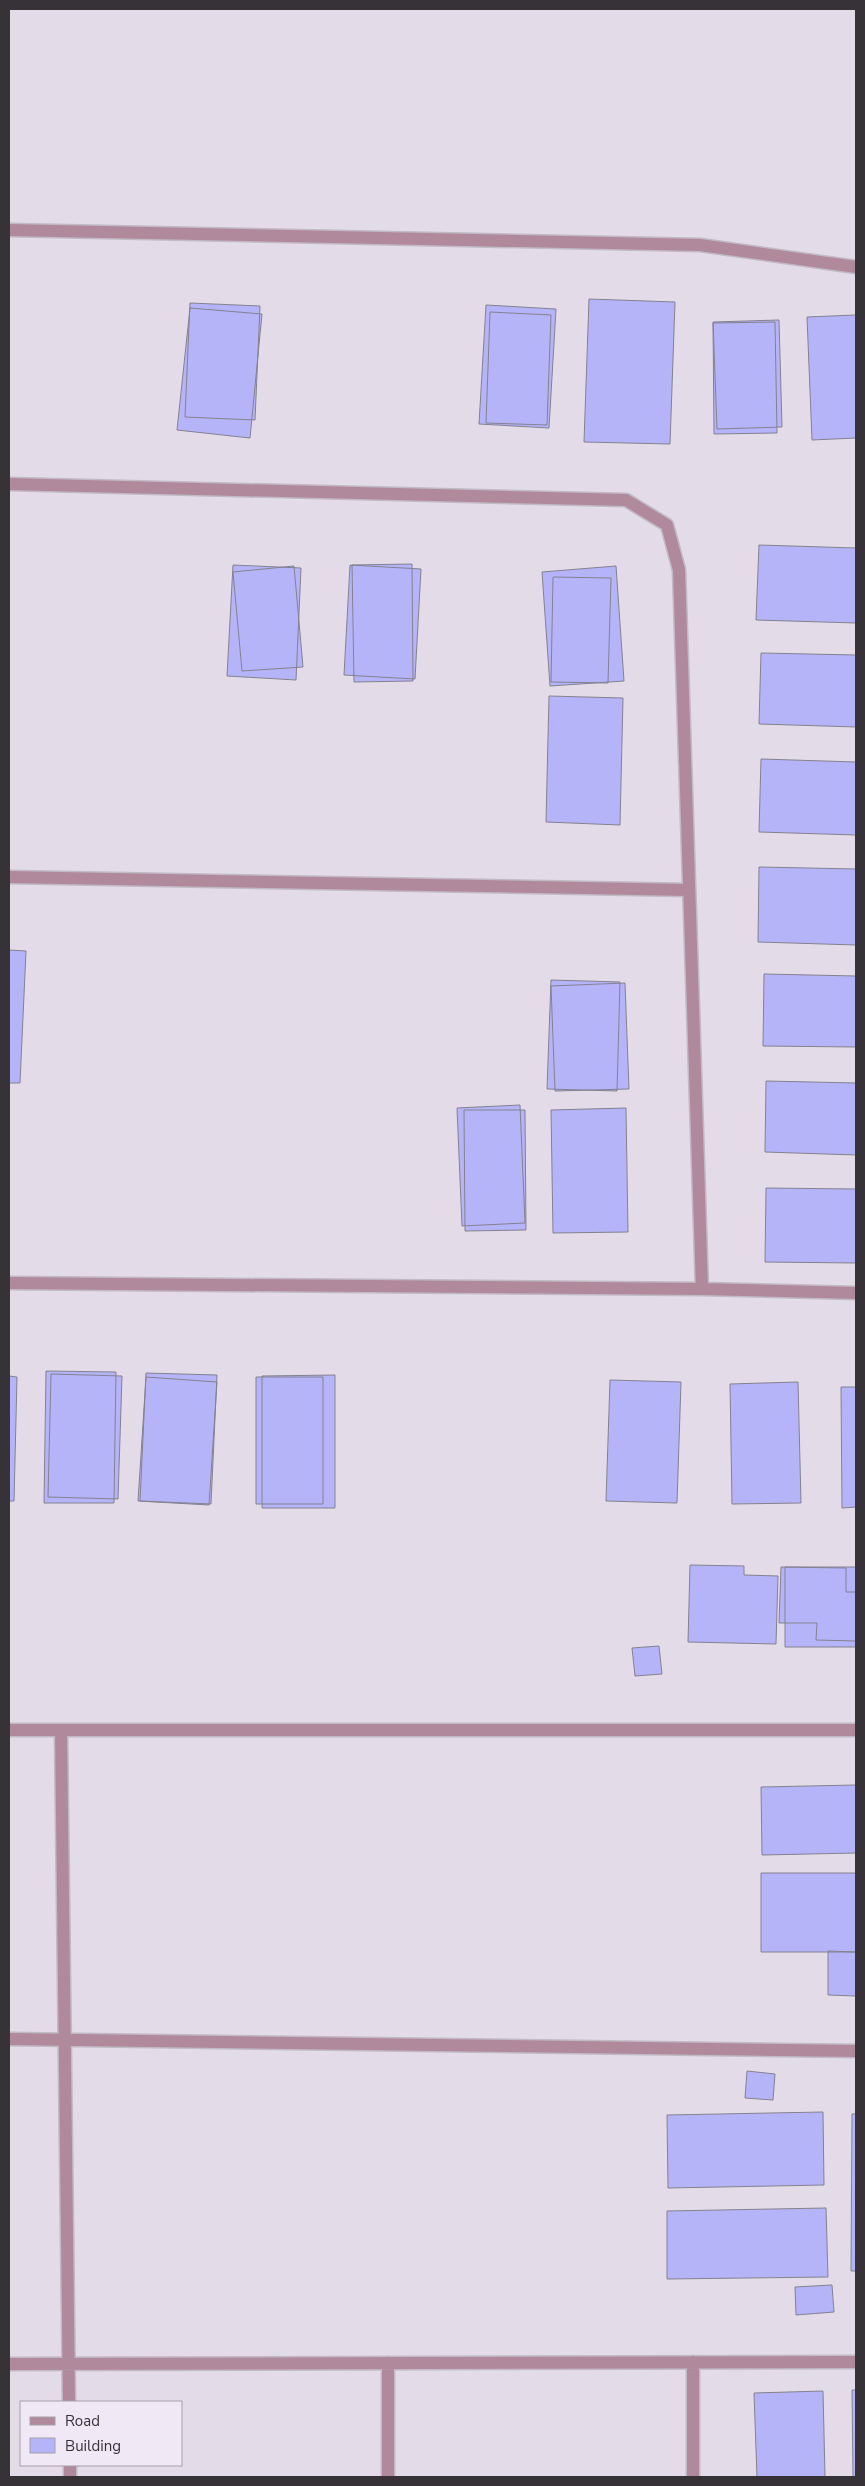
<svg xmlns="http://www.w3.org/2000/svg" width="865" height="2486" font-family="'Nunito Sans',sans-serif">
<rect width="100%" height="100%" fill="#e4dbe8"/>
<path fill="#b6b4f8" stroke="#828290" d="M589 299 675 302 670 444 584 442Z
M190 303 260 306 255 420 185 417Z
M486 305 556 309 549 428 479 424Z
M190 308 262 314 250 438 177 430Z
M490 312 551 315 547 425 486 423Z
M856 315V438L812 440 807 317Z
M779 320 782 427 717 429 713 322Z
M775 322 777 433 714 434 713 323Z
M759 545 856 548V623L756 620Z
M412 564 413 681 354 682 352 565Z
M233 565 301 568 296 680 227 676Z
M350 565 421 569 415 679 344 675Z
M294 566 303 667 242 671 233 572Z
M616 566 624 681 550 686 542 572Z
M553 577 611 578 608 683 551 682Z
M761 653 856 655V727L759 724Z
M549 696 623 698 620 825 546 822Z
M761 759 856 762V835L759 832Z
M759 867 856 869V945L758 942Z
M9 950 26 951 20 1083H9Z
M764 974 856 976V1047L763 1046Z
M551 980 620 982 617 1091 547 1089Z
M625 983 629 1089 555 1091 551 986Z
M766 1081 856 1083V1155L765 1152Z
M520 1105 525 1223 462 1226 457 1108Z
M626 1108 628 1232 553 1233 551 1110Z
M464 1110H525L526 1230 465 1231Z
M766 1188 856 1189V1263L765 1262Z
M46 1371 116 1372 114 1503H44Z
M146 1373 217 1375 211 1504 140 1501Z
M51 1374 122 1376 118 1499 48 1497Z
M335 1375V1508H262V1376Z
M9 1376 17 1377 14 1501H9Z
M146 1377 217 1382 209 1505 138 1501Z
M256 1377H323V1504H256Z
M610 1380 681 1382 677 1503 606 1501Z
M798 1382 801 1503 732 1504 730 1384Z
M841 1387H856V1507L842 1508Z
M690 1565 744 1566V1575L778 1576 776 1644 688 1642Z
M781 1567 846 1568V1592H856V1641L816 1640 817 1623H779Z
M785 1567H856V1647H785Z
M659 1646 662 1674 635 1676 632 1648Z
M856 1785V1853L762 1855 761 1787Z
M761 1873H856V1952H761Z
M828 1951 856 1952V1996L828 1995Z
M747 2071 775 2074 773 2100 745 2098Z
M823 2112 824 2185 668 2188 667 2115Z
M852 2114H856V2271H851Z
M826 2208 828 2277 667 2279V2211Z
M832 2285 834 2312 796 2315 795 2287Z
M852 2390H856V2477H853Z
M823 2391 825 2477H757L754 2393Z"/>
<g fill="none" stroke-linecap="round" stroke-linejoin="round">
<g stroke="#c1b9c5" stroke-width="15">
<path id="minor" d="M9 230 700 245 856 267
M9 484 626 500 667 525 679 570 702 1289
M9 877 688 890
M9 1283 702 1289 856 1293
M9 1730H856
M61 1730 69 2402
M9 2039 856 2051
M388 2363V2477
M9 2364 856 2362
M70 2465V2477
M693 2477V2362"/>
</g>
<use href="#minor" stroke="#b0899c" stroke-width="12"/>
</g>
<rect width="865" height="2486" fill="none" stroke="#363237" stroke-width="20"/>
<rect x="20" y="2401" width="162" height="65" fill="#f1e8f5" stroke="#a69fa9"/>
<rect x="30" y="2417" width="25" height="8" fill="#b0899c" stroke="#a69fa9"/>
<text x="65" y="2426" font-size="15" fill="#363237">Road</text>
<rect x="30" y="2438" width="25" height="15" fill="#b6b4f8" stroke="#a69fa9"/>
<text x="65" y="2451" font-size="15" fill="#363237">Building</text>
</svg>
